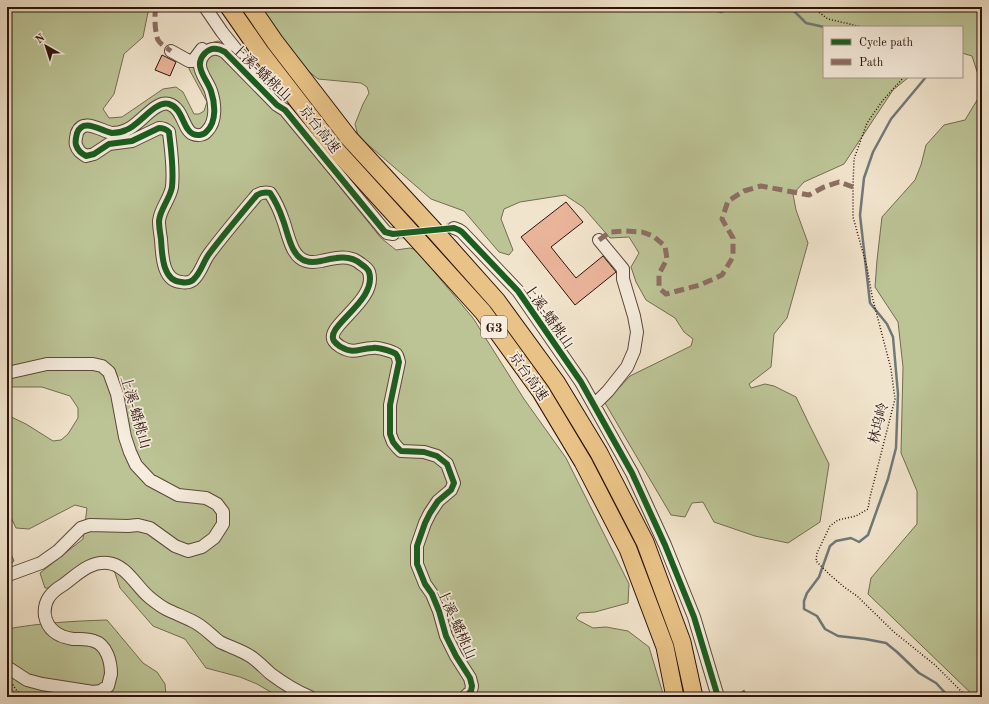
<svg xmlns="http://www.w3.org/2000/svg" width="989" height="704" font-family="'Old Standard TT','Noto Serif SC',serif">
<rect width="100%" height="100%" fill="#f1e4cc"/>
<filter id="stains"><feTurbulence type="fractalNoise" baseFrequency=".005" numOctaves="4"/><feColorMatrix values="0 0 0 0 .2 0 0 0 0 .09 0 0 0 0 .02 0 0 0 .5 -.17"/></filter>
<radialGradient id="worn" r=".72"><stop offset=".6" stop-color="#630" stop-opacity="0"/><stop offset="1" stop-color="#630" stop-opacity=".3"/></radialGradient>
<path fill="#bcc496" stroke="#746c50" d="M7 7H149L143 37 124 54 114 94 103 109 109 118 122 117 163 89 176 87 183 92 194 114H199L204 111 207 102 189 69 194 54 207 44 218 41 233 47 277 109 381 238 396 250 410 248 416 250 473 318 524 399 566 458 629 584 628 603 595 612 580 613 576 618 578 620 593 628 606 627 628 631 649 647 664 697H279L257 684 240 677 206 668 185 639 153 626 120 588 115 573 111 568 99 559 84 562 69 575 50 588H45L40 573 83 539 87 508 75 505 29 529 16 528 7 509V415L26 424 53 441 61 440 68 434 78 418V408L70 396 42 387H7Z
M261 7H982V87L972 56 962 53V27H824V77H909L893 90 844 164 804 182 793 194 796 210 808 243 787 318 774 334 771 367 749 384 751 388 765 384 774 386 796 397 810 426 829 464 820 522 788 543 755 536 714 522 703 502 692 503 685 517 671 515 605 403 630 376 691 346 693 339 684 332 675 318 646 300 636 282 631 267 639 253 629 237 610 238 583 207 565 195 520 202 504 209 501 219 513 250 509 255 499 252 464 211 431 199 358 136 355 124 363 104 369 93 367 87 361 83 318 79 294 59Z
M982 92V697H975L868 594 871 578 917 524V491L901 453 903 367 898 322 875 287 877 260 882 217 915 180 921 165 926 145 944 125 965 120Z
M7 549H9L14 561 7 567Z
M107 620 143 663 157 672 165 684 166 697H20L9 687 7 688V629C40 623 73 621 107 620Z"/>
<g fill="none" stroke-linecap="round" stroke-linejoin="round">
<path stroke="#717878" stroke-width="2.5" d="M707 7 721 12 733 7
M790 7 806 23 824 27
M926 77 891 119 873 152 864 178 860 215 870 303 887 324 893 337 898 394 896 448 888 479 868 535 859 542 851 538 836 541 830 546 819 577 807 593 804 601V609L817 616 825 629 838 636 865 639 886 643 897 652 919 673 936 683 949 697"/>
</g>
<path fill="#eab49a" stroke="#2c130a" d="M162 55 176 62 170 76 155 70Z
M566 202 583 222 551 247 576 278 603 256 616 272 575 305 521 237Z"/>
<g fill="none" stroke-linecap="round" stroke-linejoin="round">
<path stroke="#d3c5af" stroke-width="12" stroke-dasharray="12 6" stroke-linecap="butt" d="M393 234 454 228"/>
<g stroke="#5d473a" stroke-width="14">
<path id="minor" d="M205 7 222 32 254 72
M171 51 189 61H193L202 49
M454 228 459 230 462 232 518 291 581 382 632 473 665 545 694 617 718 697
M393 234 387 233 384 230 285 110 277 105 225 52C223 51 220 49 217 49 208 47 199 57 200 66 201 75 208 82 211 91 215 103 217 121 207 131 204 135 198 136 193 134 183 130 183 108 169 104 155 100 139 126 126 130 122 132 117 133 112 133 101 131 83 117 77 133 76 137 75 142 76 145 78 151 81 153 86 156L94 154 109 144 132 141 159 128C164 128 166 129 169 132 171 150 174 168 172 187 170 199 160 209 159 221 159 227 160 233 161 239 162 253 162 281 181 282 186 283 189 283 193 280 201 273 203 262 209 254 224 234 241 214 257 195 262 192 265 192 270 193 276 202 280 211 283 220 288 233 291 257 306 261 311 263 316 262 321 261 335 258 349 254 361 264 364 266 368 269 369 272 378 301 324 326 334 341 336 344 338 345 341 347 355 355 359 348 373 348 377 347 392 351 396 354 398 356 398 359 399 362L390 405V434L393 442 397 447 401 451 424 452 437 456 447 464 454 483 451 490 438 501 430 513 425 523 417 546V564L425 584 432 594 439 611 446 636 456 656 470 678 472 686 471 691 465 697
M7 373 47 364H93L102 366 109 372 117 394 125 437 130 452 136 465 150 480 178 495 206 498 217 504 223 512V524L214 538 202 547 188 551 175 546 150 528 138 525 128 526 90 525 81 528 58 551 41 563 8 575 7 576
M594 405 608 391 627 367 634 351 637 332 634 316 623 279V269L599 240
M7 667 27 680 42 684 93 692 101 691 108 686C109 682 110 678 111 674 111 662 107 645 94 641 87 638 80 639 73 639 60 637 48 631 45 616 43 601 51 592 63 585 77 575 89 561 108 563 126 565 136 586 149 597 154 601 160 606 166 609 176 614 187 618 196 623 205 628 212 636 220 642 230 647 241 650 250 656 258 661 264 668 271 674 283 683 296 691 310 697"/>
</g>
<g stroke="#2c130a" stroke-width="19">
<path id="highway" d="M229 7 261 53 336 150 417 239 483 312 541 392 583 462 628 549 665 647 675 697
M251 7 275 42 349 138 431 227 497 301 556 382 599 453 645 542 682 642 694 697"/>
</g>
<path stroke="#2c130a" stroke-width="1.5" stroke-dasharray="1 2" stroke-linecap="butt" d="M812 7 828 19 862 27
M904 77 883 100 867 123 854 159 853 187V217L867 267 872 296 891 369 895 399 870 497 868 509 856 516 838 520 830 526 817 553 816 561 829 574 844 587 857 596 894 632 935 665 967 697
M11 682 17 691 25 697"/>
<use href="#minor" stroke="#f6edde" stroke-width="12"/>
<use href="#highway" stroke="#e8c286" stroke-width="17"/>
<path stroke="#8d6e63" stroke-width="5" stroke-dasharray="10 5" stroke-linecap="butt" d="M156 7C154 14 155 34 158 40 161 45 167 48 171 51
M599 240 610 232 625 231 642 232 653 236 665 246 667 259 659 274V288L666 294 700 285 722 275 733 257V238L722 219 728 201 744 191 761 186 809 195 824 187 839 182 853 187
M742 691 746 697"/>
<g stroke="#f6edde" stroke-width="8">
<path id="cycleway" d="M465 697 471 691 472 686 470 678 456 656 446 636 439 611 432 594 425 584 417 564V546L425 523 430 513 438 501 451 490 454 483 447 464 437 456 424 452 401 451 397 447 393 442 390 434V405L399 362C398 359 398 356 396 354 392 351 377 347 373 348 359 348 355 355 341 347 338 345 336 344 334 341 324 326 378 301 369 272 368 269 364 266 361 264 349 254 335 258 321 261 316 262 311 263 306 261 291 257 288 233 283 220 280 211 276 202 270 193 265 192 262 192 257 195 241 214 224 234 209 254 203 262 201 273 193 280 189 283 186 283 181 282 162 281 162 253 161 239 160 233 159 227 159 221 160 209 170 199 172 187 174 168 171 150 169 132 166 129 164 128 159 128L132 141 109 144 94 154 86 156C81 153 78 151 76 145 75 142 76 137 77 133 83 117 101 131 112 133 117 133 122 132 126 130 139 126 155 100 169 104 183 108 183 130 193 134 198 136 204 135 207 131 217 121 215 103 211 91 208 82 201 75 200 66 199 57 208 47 217 49 220 49 223 51 225 52L277 105 285 110 385 232 393 234 454 228 459 230 462 232 518 291 581 382 632 473 665 545 694 617 718 697"/>
</g>
<use href="#cycleway" stroke="#1b5e20" stroke-width="6"/>
</g>
<g text-anchor="middle" stroke-width="3.5" stroke-linejoin="round" paint-order="stroke">
<rect fill="#f6edde" stroke="#69544a" stroke-width="1" x="481" y="316" width="26" height="22" rx="3"/>
<g font-size="13" font-weight="bold" fill="#2c130a">
<text x="494" y="332">G3</text>
</g>
<g font-size="14" fill="#2c130a" stroke="#f6edde">
<text transform="translate(262 72) rotate(43)" y="5">上溪-蟠桃山</text>
<text transform="translate(320 129) rotate(52)" y="5">京台高速</text>
<text transform="translate(549 316) rotate(55)" y="5">上溪-蟠桃山</text>
<text transform="translate(529 376) rotate(55)" y="5">京台高速</text>
<text transform="translate(136 412) rotate(74)" y="5">上溪-蟠桃山</text>
<text transform="translate(878 423) rotate(-76)" y="5">林坞岭</text>
<text transform="translate(457 624) rotate(66)" y="5">上溪-蟠桃山</text>
</g>
</g>
<rect width="989" height="704" fill="none" stroke="#f1e4cc" stroke-width="24"/>
<rect x="8" y="8" width="973" height="688" fill="none" stroke="#2c130a" stroke-width="2"/>
<rect x="12" y="12" width="965" height="680" fill="none" stroke="#2c130a"/>
<rect x="823" y="26" width="140" height="52" fill="#f6edde" stroke="#a59689"/>
<rect x="831" y="39" width="20" height="6" fill="#1b5e20" stroke="#a59689"/>
<text x="859" y="46" font-size="12" fill="#2c130a">Cycle path</text>
<rect x="831" y="59" width="20" height="6" fill="#8d6e63" stroke="#a59689"/>
<text x="859" y="66" font-size="12" fill="#2c130a">Path</text>
<g transform="translate(46 46) rotate(321)" stroke="#f6edde" stroke-width="3" paint-order="stroke">
<path d="M0-3L7 15L0 10L-7 15Z" fill="#2c130a"/>
<text y="-6" font-size="11" font-weight="bold" text-anchor="middle" fill="#2c130a">N</text>
</g>
<rect width="100%" height="100%" filter="url(#stains)"/>
<rect width="100%" height="100%" fill="url(#worn)"/>
</svg>
